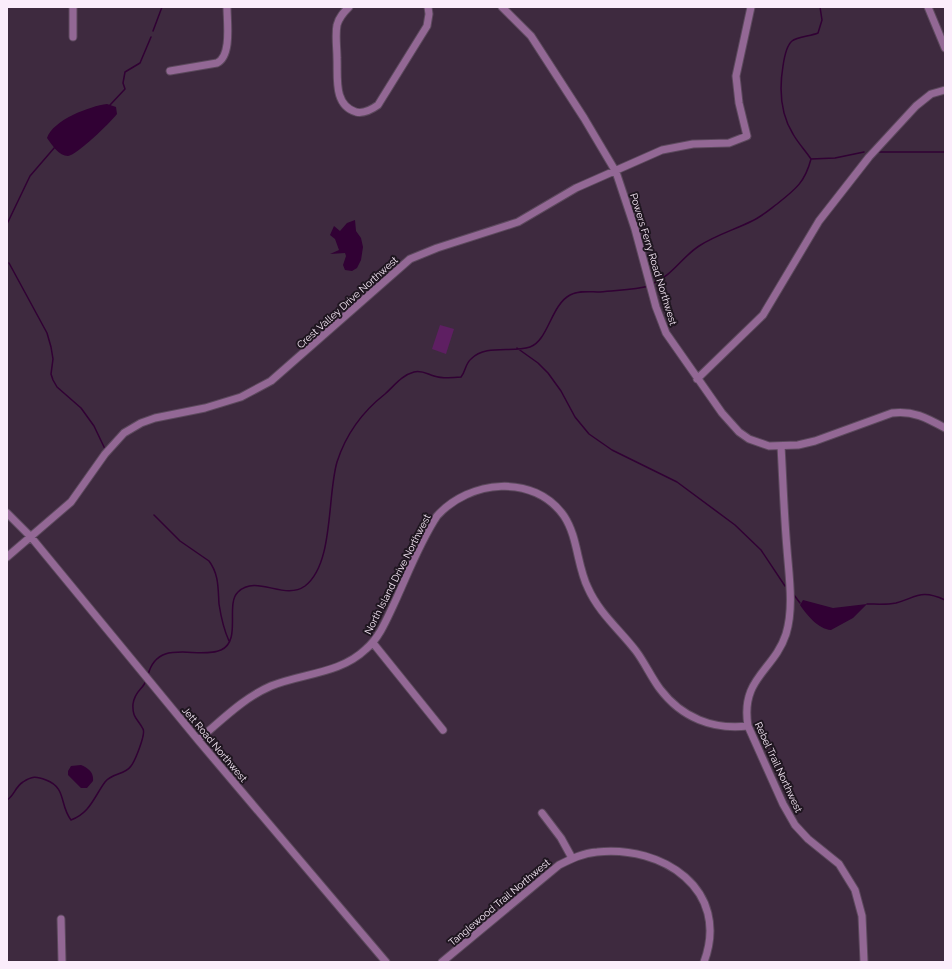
<svg xmlns="http://www.w3.org/2000/svg" width="952" height="969" font-family="Raleway,sans-serif">
<rect width="100%" height="100%" fill="#3e2a3f"/>
<path fill="#5e1f62" d="M440 325 454 329 446 354 432 349Z"/>
<path fill="#310134" d="M107 104 116 107 117 114C111 122 76 156 68 156 59 156 52 145 47 138 53 120 90 106 107 104Z
M355 220 356 231 361 238 363 247 361 260 357 268 352 271 345 270 343 265 346 256 345 253 330 254 339 250 335 239 330 235 334 226 340 231 347 223Z
M803 600 833 608 867 604 853 618 831 630C818 629 807 615 800 605Z
M81 765C88 768 94 772 93 781L87 788H81L68 775V771L71 766Z"/>
<g fill="none" stroke-linecap="round" stroke-linejoin="round">
<path stroke="#310134" stroke-width="1.5" d="M153 31 162 7
M110 105 125 89 123 83 125 72 140 63 151 37
M879 152H945
M811 159 835 158 864 152
M7 224 30 176 55 147
M9 263 47 333 51 347 53 359 51 374 53 380 57 387 81 408 94 426 105 449
M652 284C672 276 682 257 699 246 716 235 734 230 752 221 761 217 769 210 777 204 796 189 805 182 811 159 805 150 798 143 793 134 780 113 779 90 783 66 784 59 786 46 792 41 797 37 811 36 818 33L822 20 820 7
M517 348 538 363 548 373 561 391 575 417 589 434 612 450 677 482 735 525 761 550 785 586
M154 515 180 541 209 561C219 574 218 589 219 604 221 617 224 630 229 641
M794 595 800 603
M867 604C876 604 886 605 896 603 917 597 921 589 945 600
M148 675C158 637 197 660 221 650 242 641 225 604 238 592 257 574 284 601 305 586 334 564 327 496 337 462 346 434 362 412 385 394 394 386 402 375 414 372 422 370 427 374 434 376 443 379 452 378 461 377 466 371 465 364 471 359 486 344 511 353 530 347 548 341 551 305 570 295 579 290 590 292 600 292 616 290 634 290 649 286
M7 800C14 796 15 787 23 782 32 776 36 776 46 780 67 788 59 804 71 820 90 813 94 797 105 782 112 773 125 775 131 766 135 761 146 734 143 729 138 719 132 718 133 704 135 690 144 689 146 680"/>
<g stroke="#5c495d" stroke-width="9">
<path id="minor" d="M73 7V37
M349 7C344 12 339 17 337 25 335 35 337 48 337 58 338 77 333 105 356 112 364 114 371 110 378 105L427 26 429 14 428 7
M502 7 531 36 584 118 616 172 635 229 656 307 666 333 722 413 739 432 749 439 769 446 798 445 815 441 892 413C912 410 927 418 945 428
M928 7 945 48
M170 71 217 63C232 56 227 22 227 7
M697 379 763 315 819 221 869 157 916 106 931 94 945 90
M781 446C783 481 784 515 787 549 789 576 794 608 786 634 774 671 740 678 748 726L783 804 795 825 808 839 839 864 855 890 862 916 864 962
M7 513 31 537 198 740 386 962
M7 557 71 502 105 454 124 433 141 423 155 418 205 408 241 397 271 381 410 259 437 248 518 222 576 188 662 150 693 144 729 143 747 136 739 103 736 76 751 7
M373 643 443 730
M198 740C221 721 243 698 271 686 303 673 340 674 366 649 379 638 386 621 393 606 407 576 419 543 437 516 469 480 534 473 564 516 578 537 577 566 588 588 599 613 620 630 636 651 645 663 651 677 660 689 682 718 713 730 748 726
M542 813 561 838 572 858
M61 919 62 962
M442 962 559 865C571 859 583 853 597 852 662 845 731 889 704 962"/>
</g>
<use href="#minor" stroke="#936895" stroke-width="7"/>
</g>
<g text-anchor="middle" stroke-width="4" stroke-linejoin="round" paint-order="stroke">
<g font-size="10" fill="#fbedfb" stroke="#1f1620">
<text transform="translate(654 259) rotate(73)" y="4">Powers Ferry Road Northwest</text>
<text transform="translate(347 302) rotate(-42)" y="4">Crest Valley Drive Northwest</text>
<text transform="translate(397 574) rotate(-63)" y="4">North Island Drive Northwest</text>
<text transform="translate(215 744) rotate(50)" y="4">Jett Road Northwest</text>
<text transform="translate(779 767) rotate(65)" y="4">Rebel Trail Northwest</text>
<text transform="translate(499 902) rotate(-40)" y="4">Tanglewood Trail Northwest</text>
</g>
</g>
<rect width="952" height="969" fill="none" stroke="#fbedfb" stroke-width="16"/>
</svg>
